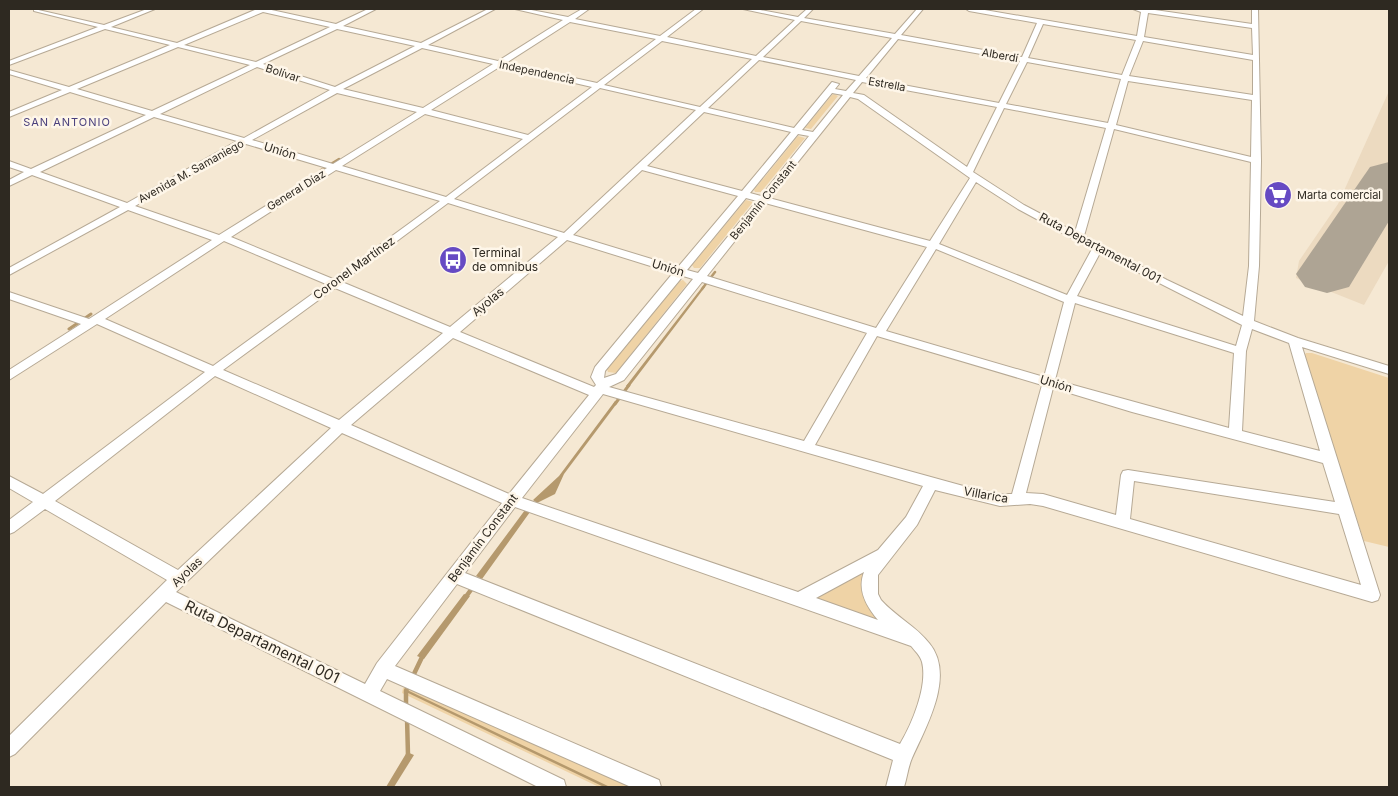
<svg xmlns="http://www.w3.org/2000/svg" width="1398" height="796" font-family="Inter,sans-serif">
<rect width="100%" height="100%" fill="#f5e8d3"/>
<path fill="#ecdac0" d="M1389 91V261L1364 305 1296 278 1299 261 1338 204Z"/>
<path fill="#efd3a6" d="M834 94 838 96 811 129 805 128 832 95Z
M798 136 805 138 761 192H755L754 190Z
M746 200 753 202 700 268H694L692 265Z
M683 280 687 284 616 373 608 372 607 369 680 281Z
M1306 353H1312L1389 378V547L1364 541 1306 363 1304 356Z
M868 567C858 596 863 599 881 622L815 598Z
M407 687 630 787H599L402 693 403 688Z"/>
<path fill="#b5996d" d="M703 286 705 287 629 387 626 386Z
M615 401 618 402 564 474 555 494 537 503 533 500 559 476Z
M525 510 530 512 482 579 476 576Z
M464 594 470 596 424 659 417 656Z
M405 689 610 787H604L404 691Z
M407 752 414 755 394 787H386Z"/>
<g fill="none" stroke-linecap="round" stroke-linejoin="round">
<path stroke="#b5996d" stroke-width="2.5" d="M321 170 339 159
M702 289 715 272"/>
<path stroke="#b5996d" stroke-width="3" d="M69 329 91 314
M615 404 629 385"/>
<path stroke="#b5996d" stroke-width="4.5" d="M465 598 473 587
M413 676 423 655
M406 707V691L409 684
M407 718 408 755"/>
<path fill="#aea494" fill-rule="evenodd" d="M1389 162V221L1349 287 1327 293 1305 287 1296 274 1370 167Z"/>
<g stroke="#b6a995" stroke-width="2">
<path id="minor" d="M34 9 104 25 147 9H155L111 27 177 43 257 9H267L336 24 368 9H376L343 26 421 43 488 9H495L428 45 498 61 563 20 515 9H526L568 17 582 9H589L575 19 660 36 696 9H703L667 37 756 56 795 20 743 9H755L798 17 807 9H813L804 18 895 34 917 9H923L901 35 1022 57 1037 23 969 11 966 9H979L1137 36 1141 12 1133 9H1148L1252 24V9H1258L1261 161 1259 266 1254 321 1298 338 1389 366V374L1302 347 1380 595 1378 600 1372 602 1043 506 1030 504 1000 506 935 490 917 525 878 575V594L881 600C895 616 916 626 929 643 956 675 926 727 912 758 908 767 907 778 904 787H886L893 760 457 584 395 666 659 780 661 787H631L387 679 380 691 564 780 566 787H538L166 602 15 754 9 757V736L167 580 45 509 14 532 9 534V520L33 502 9 488V476L43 494 205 372 97 324 9 380V370L81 324 9 299V292L89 319 212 240 128 210 9 275V268L120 207 32 175 9 186V180L24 172 9 167V161L31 169 146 115 70 92 9 117V112L62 90 9 74V70L69 87 170 45 105 29 9 65V61L98 27 34 11ZM263 12 330 27 256 62 184 45ZM1148 13 1252 28 1253 55 1144 37ZM801 21 892 38 859 76 763 57ZM570 22 656 39 597 83 506 63ZM1043 24 1136 40 1122 75 1028 58ZM337 29 415 46 335 87 263 64ZM898 39 1020 61 999 103 866 78ZM662 41 752 59 700 107 604 85ZM1143 41 1253 60V95L1129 76ZM178 47 250 65 152 111 77 89ZM422 48 493 64 423 108 343 89ZM759 60 856 80 846 91 835 89 839 84 832 82 794 128 708 108ZM1027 62 1121 79 1108 123 1006 104ZM501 66 592 87 528 135 431 110ZM257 67 330 90 244 138 160 114ZM1128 81 1252 100 1251 157 1116 125ZM862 82 997 107 967 167 864 95 853 93ZM600 88 696 110 564 233 454 199ZM337 93 417 112 333 164 252 140ZM832 93 843 95 813 132 802 130ZM850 97 858 99 970 178 930 241 769 198ZM1004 108 1106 128 1075 232 1024 205 973 172ZM704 112 791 132 742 191 647 166ZM425 114 523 139 446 197 342 166ZM154 117 237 141 127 203 40 172ZM1114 129 1251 162 1249 266 1243 316 1167 280 1084 236ZM798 134 809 136 761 196 750 193ZM246 144 327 168 219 235 135 206ZM336 170 440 201 333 279 231 237ZM642 170 738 196 678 267 573 235ZM976 182 1018 209 1092 249 1067 295 939 244ZM746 198 757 201 698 273 687 270ZM448 203 558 237 450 327 342 282ZM765 203 927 247 876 328 707 276ZM567 240 673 273 595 367 591 377 596 385 594 387 460 332ZM224 241 326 284 213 366 105 319ZM936 249 1064 302 1044 377 886 331ZM1100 253 1242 325 1236 346 1077 296ZM683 276 693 279 616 374 604 378 605 371ZM702 282 867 333 804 441 609 387 624 380ZM335 288 443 333 339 420 223 370ZM1075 303 1234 353 1229 428 1055 380ZM1252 329 1289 343 1320 451 1242 431 1246 351ZM877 336 1042 385 1012 494H1000L967 487 815 445ZM453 338 589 395 509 494 351 425ZM215 376 331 428 178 570 55 501ZM1053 388 1132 412 1323 463 1335 502 1128 470 1123 471 1121 475 1116 515 1043 494 1026 493ZM603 394 923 486 906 517 878 550 798 592 522 498ZM342 433 502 503 377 663 365 684 176 592ZM1134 481 1339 514 1361 585 1130 519ZM515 507 911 646C915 651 920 655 922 662 928 686 912 724 900 744L465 573ZM864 572C857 590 866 606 878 620L816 598Z"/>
</g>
<use href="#minor" fill="#fff" fill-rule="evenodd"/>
</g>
<defs>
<g id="supermarket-disc" transform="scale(1.4375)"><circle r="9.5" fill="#664ac3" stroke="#fef6e9"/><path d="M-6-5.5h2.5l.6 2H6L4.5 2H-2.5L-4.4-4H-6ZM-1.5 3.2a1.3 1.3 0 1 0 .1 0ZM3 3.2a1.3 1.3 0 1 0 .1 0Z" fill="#fff"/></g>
<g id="bus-disc" transform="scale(1.4375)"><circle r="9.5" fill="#664ac3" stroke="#fef6e9"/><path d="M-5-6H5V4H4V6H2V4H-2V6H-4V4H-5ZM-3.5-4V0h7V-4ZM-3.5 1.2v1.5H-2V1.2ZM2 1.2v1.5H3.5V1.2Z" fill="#fff"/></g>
</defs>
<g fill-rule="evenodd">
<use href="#supermarket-disc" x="1278" y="195"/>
<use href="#bus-disc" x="453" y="260"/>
</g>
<g text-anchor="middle" stroke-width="5" stroke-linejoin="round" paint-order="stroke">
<g font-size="11" fill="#2e2921" stroke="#fef6e9">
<text transform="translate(1000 55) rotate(10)" y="4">Alberdí</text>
<text transform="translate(537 72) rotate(12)" y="4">Independencia</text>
<text transform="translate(283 73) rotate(18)" y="4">Bolívar</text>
<text transform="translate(887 84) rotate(10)" y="4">Estrella</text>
<text transform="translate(191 171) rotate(-29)" y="4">Avenida M. Samaniego</text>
<text transform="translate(296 190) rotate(-32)" y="4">General Díaz</text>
<text transform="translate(763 200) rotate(-51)" y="4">Benjamín Constant</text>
</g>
<g font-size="11" letter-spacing="1" fill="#493f7c" stroke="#fef6e9">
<text x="67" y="126">SAN ANTONIO</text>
</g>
<g font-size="11" fill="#2e2921" stroke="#fef6e9" text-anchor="start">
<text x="1297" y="199">Marta comercial</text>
</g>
<g font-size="12" fill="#2e2921" stroke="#fef6e9">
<text transform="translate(280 151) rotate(17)" y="4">Unión</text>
<text transform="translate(1100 248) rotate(28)" y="4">Ruta Departamental 001</text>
<text transform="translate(354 268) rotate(-36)" y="4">Coronel Martínez</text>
<text transform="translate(668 268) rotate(17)" y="4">Unión</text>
<text transform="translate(488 302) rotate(-40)" y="4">Ayolas</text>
<text transform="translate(1056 384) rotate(17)" y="4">Unión</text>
<text transform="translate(986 495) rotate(10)" y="4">Villarica</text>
<text transform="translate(483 538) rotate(-53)" y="4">Benjamín Constant</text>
<text transform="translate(187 572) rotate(-44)" y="4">Ayolas</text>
</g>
<g font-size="12" fill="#2e2921" stroke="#fef6e9" text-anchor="start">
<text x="472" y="257">Terminal<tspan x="472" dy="14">de omnibus</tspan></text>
</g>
<g font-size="15" fill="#2e2921" stroke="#fef6e9">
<text transform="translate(262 642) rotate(26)" y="5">Ruta Departamental 001</text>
</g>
</g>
<rect width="1398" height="796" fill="none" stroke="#2e2921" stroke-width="20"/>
</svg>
